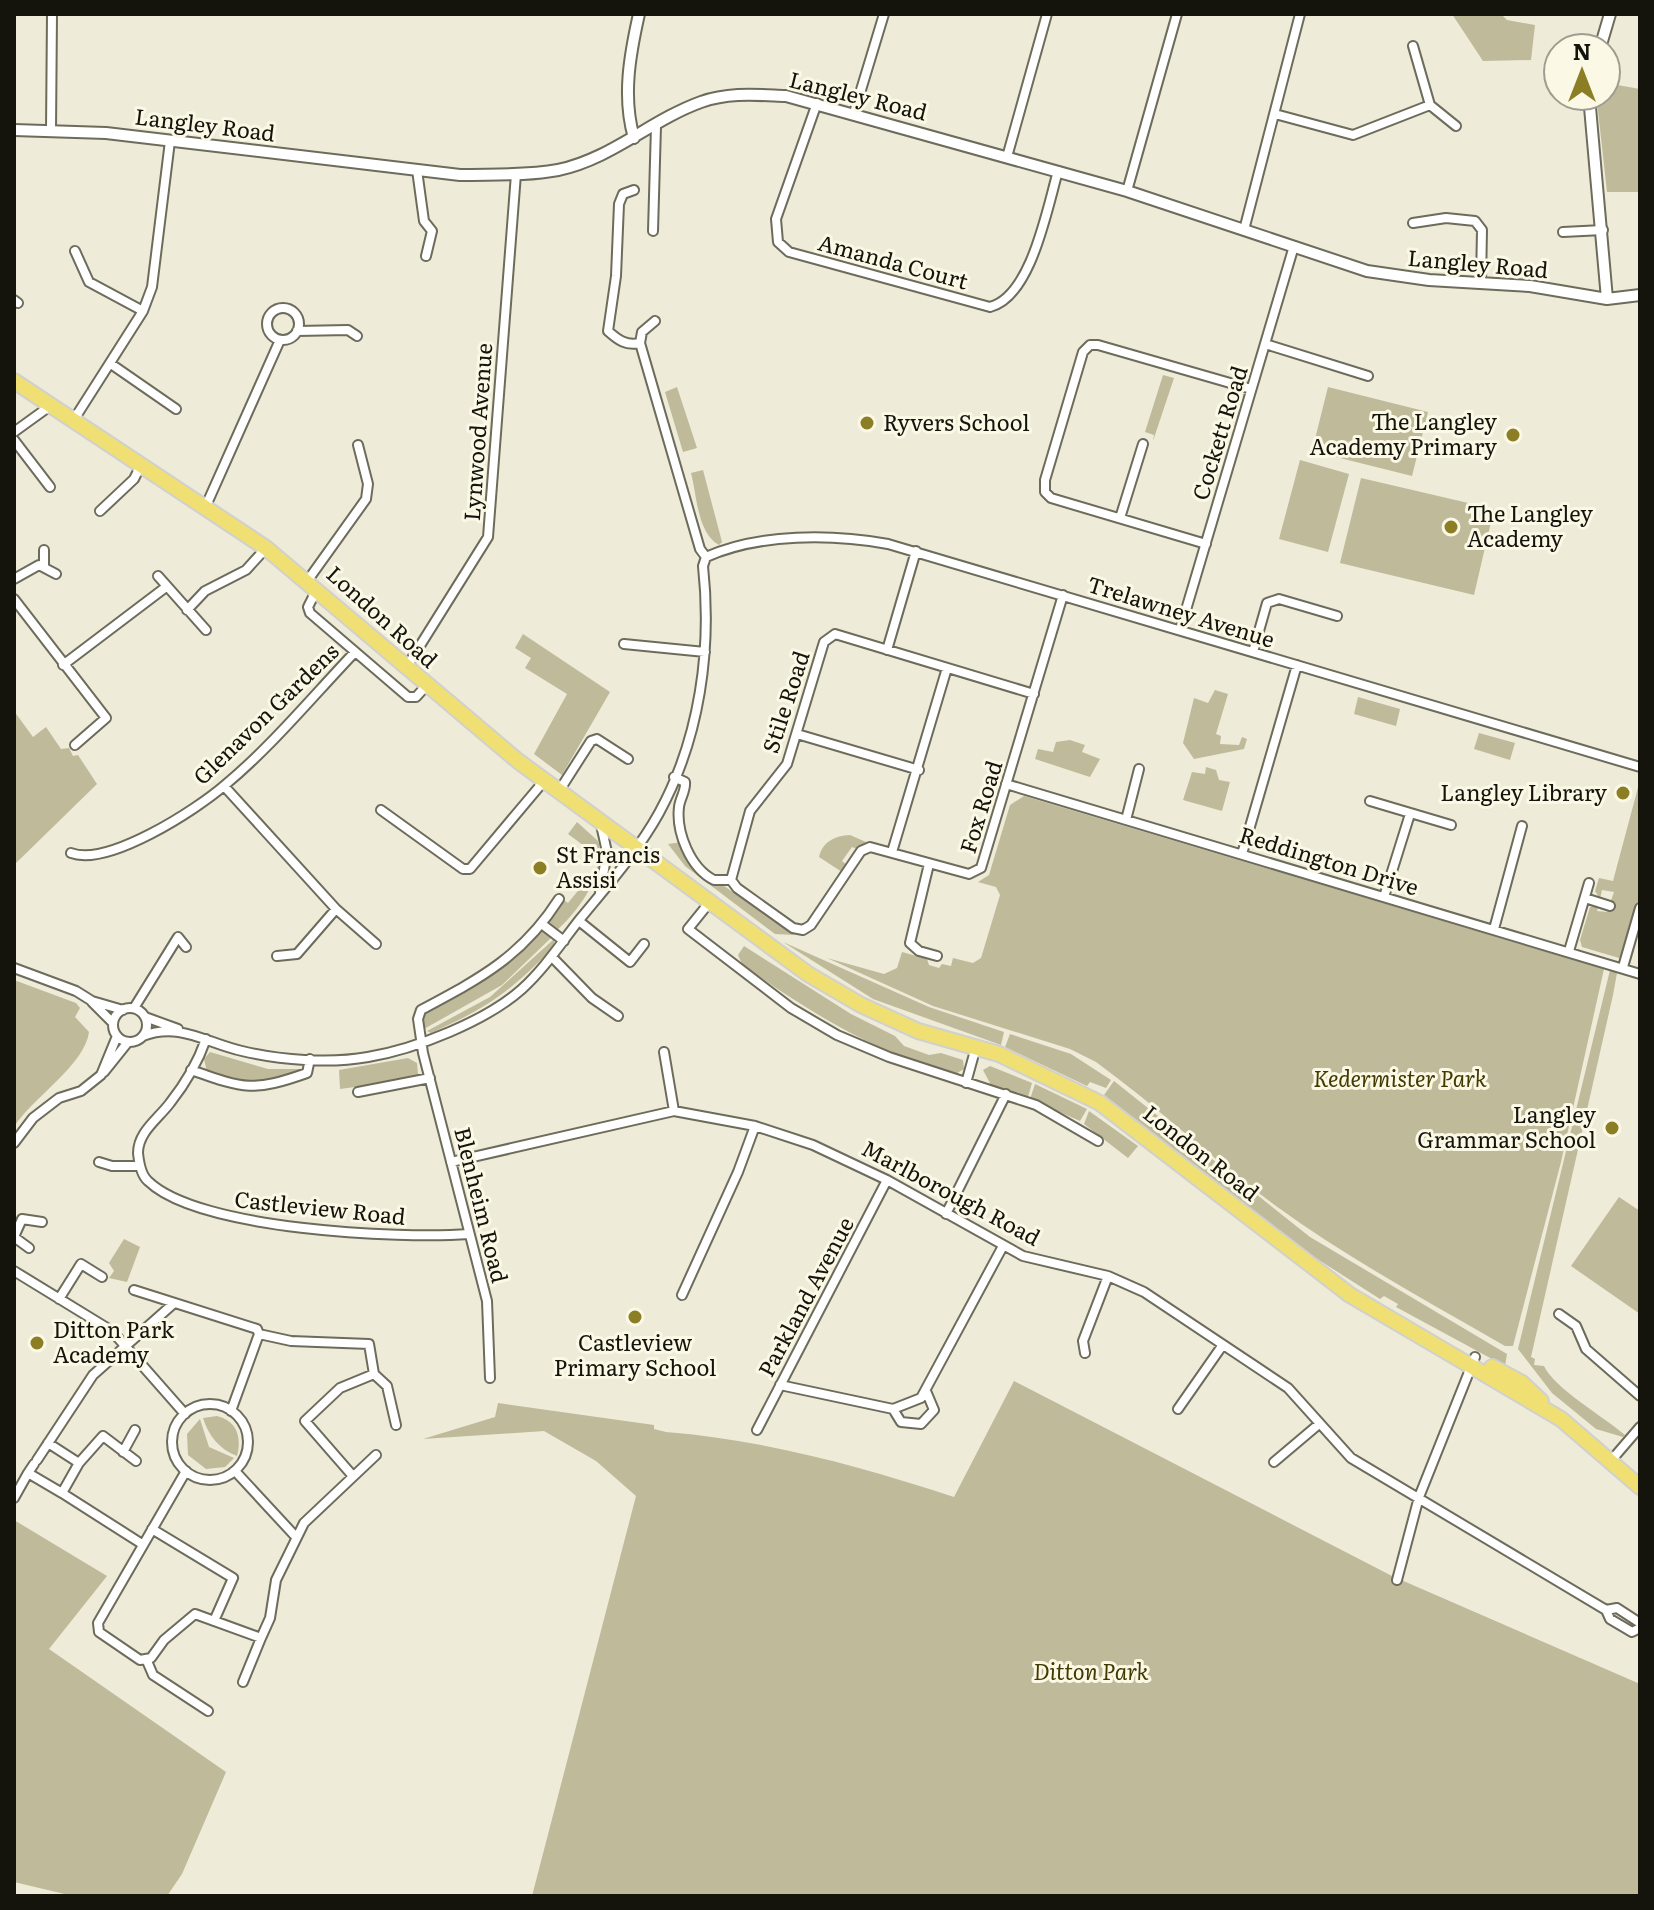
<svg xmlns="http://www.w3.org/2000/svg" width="1654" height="1910" font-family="Literata,serif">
<rect width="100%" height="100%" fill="#eeebd9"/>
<path fill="#bfba99" d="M1452 14H1501L1507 20 1535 25 1531 60 1483 61Z
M1606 83 1640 89V192H1607L1597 102V96H1606Z
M1163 375 1174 378 1153 441 1154 435 1145 432Z
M677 387 697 448 683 452 665 392Z
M1328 387 1428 412 1412 476 1312 451Z
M1300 460 1349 474 1328 552 1279 539Z
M703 470 722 542 719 545C697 533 697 495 691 473Z
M1361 478 1494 509 1474 595 1340 563Z
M523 634 610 692 562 775 534 754 567 694 525 668 531 658 515 648Z
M1215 690 1228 694 1216 734 1221 736 1220 744 1239 745 1242 737 1247 739 1244 749 1194 759 1183 743 1194 698 1208 703Z
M1358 697 1400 709 1396 726 1354 714Z
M14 711 33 737 46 727 61 749 69 748 73 756 78 755 97 784 14 865Z
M1479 733 1515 743 1510 760 1474 749Z
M1070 740 1085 745 1082 752 1100 759 1090 777 1035 759 1038 749 1053 752 1056 742Z
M1206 767 1216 770 1219 780 1230 782 1222 811 1183 800 1192 772 1205 774Z
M1640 780V906L1627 953 1619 958 1582 947 1580 940 1590 907 1599 904 1597 911 1607 912 1614 892 1602 890 1600 899 1595 891 1599 878 1613 881Z
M1024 796 1604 969 1561 1162 1513 1346H1505C1427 1301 1349 1259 1276 1206 1214 1161 1158 1107 1096 1062L1070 1049 933 1006 827 958 884 974 897 968 902 952 927 959 929 965 939 968 942 964 951 966 953 958 973 963 981 958 1000 895 996 887 978 882 989 875 1010 805Z
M577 822 598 841C608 870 579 911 557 930L548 923V915L562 899 568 903 599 865 595 854 568 834Z
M850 835 866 842 857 849 852 847 842 861 847 865 842 872 819 857C823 841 835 836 850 835Z
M682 842 695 866 795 935 775 934 685 866 668 844Z
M545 930 553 936 502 985 424 1029 422 1025 426 1012 474 986 536 932Z
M554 939V946C512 991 487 1008 431 1033L427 1031 490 997Z
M783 942 929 1007 1004 1032 1001 1045 873 999Z
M744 946 851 1014 895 1036 904 1046 929 1055 941 1053 963 1060 964 1069 954 1075C875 1052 808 1012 742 964L738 955Z
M1610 970 1617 973 1613 995 1531 1357 1535 1359 1534 1365 1544 1366C1554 1388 1604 1417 1625 1435L1623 1437 1596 1429 1552 1393 1518 1349Z
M14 980 76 1003 80 1008 75 1017 89 1032C85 1065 32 1098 14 1127Z
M1010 1034 1071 1054 1111 1080 1106 1088 1090 1082 1087 1086 1005 1047Z
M210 1052 268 1069H303L302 1074 260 1084 207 1072 204 1059Z
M408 1058 417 1063 418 1074 414 1079 340 1089 339 1070Z
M990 1066 1032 1083 1028 1097 991 1085 983 1070Z
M1114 1081 1310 1237 1507 1354 1505 1366 1396 1307 1398 1304 1384 1296 1380 1299 1297 1246 1104 1095Z
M1035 1084 1087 1109 1080 1121 1030 1099Z
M1089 1111 1138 1146 1128 1158 1084 1124Z
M1619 1197 1640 1211V1314L1571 1266Z
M124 1239 140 1247 127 1282 109 1278 114 1271 109 1263Z
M1014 1381 1392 1576 1640 1684V1896H532L636 1496 596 1461 544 1431 423 1439 495 1417 498 1403 654 1425V1429L666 1432C765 1440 860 1466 954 1497Z
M217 1416C237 1421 242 1437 237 1456 220 1450 208 1435 203 1418Z
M200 1419 209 1447 234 1458 225 1467 206 1469 188 1455 187 1434Z
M14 1520 107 1576 49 1649 226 1772 182 1874 167 1896H73L14 1882Z"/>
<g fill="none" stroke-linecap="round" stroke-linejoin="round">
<g stroke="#6d6b5b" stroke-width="12">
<path id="minor" d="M817 103 776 219 778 242 789 252 990 307C1031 297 1047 209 1058 171
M1430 105 1456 126
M854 113 884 14
M1275 114 1353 135 1430 105 1413 46
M51 130 52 14
M1007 157 1047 14
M417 170 424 221 432 231 426 256
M634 190 623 194 619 204 616 276 608 331C618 340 626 346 640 343L642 332 655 321
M1127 191 1177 14
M1413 223 1446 218 1475 221 1482 230 1481 282
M1244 230 1300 14
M653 231 656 126
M1563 232 1603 230
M75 251 89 282 143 311
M14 300 18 303
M267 324a16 16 0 1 1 32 0a16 16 0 1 1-32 0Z
M297 331 348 330 357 336
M1265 344 1368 376
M111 364 176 409
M73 421 143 311 152 287 170 141
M14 432 50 406
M14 440 50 487
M205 508 280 340
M100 511 134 479 140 467
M1120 518 1143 444
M1206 544 1051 498 1045 492V480L1083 352 1090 345H1098L1251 389
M44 550V565
M706 557C760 533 832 534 888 544L1640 767
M158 576 206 630
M14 579 39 565 56 574
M308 580 366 499 368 484 358 445
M317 589 308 607 310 613 408 697H416L426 686
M14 599 106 718 75 745
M187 610 205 591 246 570 266 548
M1180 630 1294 246
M624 644 705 652
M887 650 916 551
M1253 652 1267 603 1279 599 1337 616
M63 665 166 587
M406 668 488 537 516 174
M1034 694 835 634 824 642 787 764 750 811 731 880 737 888 793 928 803 930 811 925 861 851 870 847 969 874 981 868 1063 595
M797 734 919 770
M674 777 685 782C686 791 680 798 679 807 676 832 690 868 714 880H731
M1006 784 1640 974
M224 786 336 909 376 944
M559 791 591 741 597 739 628 759
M1370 801 1451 825
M381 810 463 869H470L544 781
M1126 820 1139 769
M892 852 947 668
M71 853C108 867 196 810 225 785 272 746 313 696 355 652
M1242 854 1297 665
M929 864 910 943 919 951 937 956
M600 893 607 852 601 825
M1384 897 1410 814
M1585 898 1610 906
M709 903 688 929 791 1008 837 1035 889 1057 1036 1105 1098 1141
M579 921 630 962 644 944
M543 925 564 941
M1494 929 1522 826
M1569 951 1589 883
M277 956 297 954 336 909
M552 957 592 998 618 1016
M1623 967 1640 908
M14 968 76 991 92 1001 123 1010
M92 1002 113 1023
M134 1008 178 937 186 947
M113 1025a17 17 0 1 1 34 0a17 17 0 1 1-34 0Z
M145 1017 178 1029
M143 1036C180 1022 206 1043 242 1051 280 1060 329 1064 368 1057 416 1049 486 1021 522 989 545 968 561 943 580 919 608 885 638 851 659 813 700 738 712 649 703 566L706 557 700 549 640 343
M206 1039C198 1062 185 1084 170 1103 158 1119 138 1132 138 1153 139 1163 141 1175 148 1181 198 1230 400 1239 469 1234
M664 1052 674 1111
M191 1070C245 1089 253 1092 307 1073L310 1059
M104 1072 128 1042
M966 1083 976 1047
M358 1092 430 1078
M14 1143 33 1118 59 1098 81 1091 101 1075 117 1036
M99 1162 112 1166H140
M451 1162 674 1111 755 1126 813 1145 887 1180 1023 1256 1108 1276 1144 1292 1288 1388 1351 1458 1606 1610 1610 1619 1632 1632 1640 1628
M946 1214 1006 1094
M29 1248 14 1237 22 1219 42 1222
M14 1271 112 1331 185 1414
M134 1290 257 1329 259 1334
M682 1295 738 1172 755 1126
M59 1299 81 1264 102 1277
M1559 1314 1576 1326 1586 1349 1640 1396
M259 1334 291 1341 369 1344 374 1374
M1085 1353 1083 1341 1108 1276
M374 1374 387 1386 396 1425
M490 1378 487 1301 423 1053 418 1019 421 1010C479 979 522 957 559 899
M780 1385 893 1409 921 1398 1003 1246
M172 1442a38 38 0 1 1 76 0a38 38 0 1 1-76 0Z
M893 1409 901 1422 921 1424 934 1410 926 1391
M1178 1409 1222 1346
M231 1411 259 1334
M757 1430 887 1180
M48 1443 79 1463
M123 1452 135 1430
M37 1460 93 1375 173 1304
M136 1461 103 1436 79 1463 62 1493 142 1544
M1274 1462 1319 1424
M1609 1463 1640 1427
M34 1464 28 1473 62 1493
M186 1471 98 1623 99 1632 140 1660 151 1658 164 1640 195 1614 261 1638 270 1618 276 1580 304 1523 376 1455
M235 1471 296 1537
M352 1475 305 1421 340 1388 374 1374
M14 1498 28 1473
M152 1529 233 1578 214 1621
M1397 1580 1419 1497 1475 1357
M1606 1610 1617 1608 1640 1623
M147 1661 153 1675 208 1711
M243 1682 261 1638"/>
</g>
<g stroke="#6d6b5b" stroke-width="14">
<path id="tertiary" d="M1600 48 1610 14
M1589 96 1607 299
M14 130 106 133 460 175C492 174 526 176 558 170 611 159 651 120 701 102 730 92 757 95 786 96L1127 191 1367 271 1429 280 1530 286 1607 299 1640 295
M634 138C622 97 630 54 639 14"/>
</g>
<g stroke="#d0d0ce" stroke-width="18">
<path id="primary" d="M14 381 266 548 518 761 808 974 861 1005 918 1031 999 1054 1100 1103 1350 1295 1561 1419 1640 1487
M1492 1367 1522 1383 1541 1401"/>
</g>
<use href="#minor" stroke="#fff" stroke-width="8"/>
<use href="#tertiary" stroke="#fff" stroke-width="10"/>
<use href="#primary" stroke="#f0e074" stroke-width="14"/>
</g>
<g fill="#8c7e24" stroke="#fbf9e6" stroke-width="3">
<circle cx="867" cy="423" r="8"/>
<circle cx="1513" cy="435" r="8"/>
<circle cx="1451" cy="527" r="8"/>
<circle cx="1623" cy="793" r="8"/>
<circle cx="540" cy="868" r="8"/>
<circle cx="1612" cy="1128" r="8"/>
<circle cx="635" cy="1317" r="8"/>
<circle cx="37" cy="1343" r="8"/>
</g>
<g text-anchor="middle" stroke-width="6" stroke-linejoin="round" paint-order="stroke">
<g font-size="22" fill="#14130c" stroke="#fbf9e6">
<text transform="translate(858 96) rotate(14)" y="8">Langley Road</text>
<text transform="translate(205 125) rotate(7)" y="8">Langley Road</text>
<text transform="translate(893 262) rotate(15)" y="8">Amanda Court</text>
<text transform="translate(1478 264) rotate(5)" y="8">Langley Road</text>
<text transform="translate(478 432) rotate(-86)" y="8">Lynwood Avenue</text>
<text transform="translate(1220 433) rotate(-73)" y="8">Cockett Road</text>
<text transform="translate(1181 612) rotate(17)" y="8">Trelawney Avenue</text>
<text transform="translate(382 617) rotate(42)" y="8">London Road</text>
<text transform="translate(786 702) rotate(-72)" y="8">Stile Road</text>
<text transform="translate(266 714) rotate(-44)" y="8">Glenavon Gardens</text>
<text transform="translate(981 807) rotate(-73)" y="8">Fox Road</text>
<text transform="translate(1329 861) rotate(17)" y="8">Reddington Drive</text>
<text transform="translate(1201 1153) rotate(38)" y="8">London Road</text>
<text transform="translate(951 1193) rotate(28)" y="8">Marlborough Road</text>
<text transform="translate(481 1205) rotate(76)" y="8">Blenheim Road</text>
<text transform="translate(320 1208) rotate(6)" y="8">Castleview Road</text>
<text transform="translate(806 1297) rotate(-62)" y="8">Parkland Avenue</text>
</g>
<g font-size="22" fill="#14130c" stroke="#fbf9e6" text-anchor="start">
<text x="1497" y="430" text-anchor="end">The Langley<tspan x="1497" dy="25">Academy Primary</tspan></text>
<text x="883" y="431">Ryvers School</text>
<text x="1467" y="522">The Langley<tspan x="1467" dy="25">Academy</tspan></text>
<text x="1607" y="801" text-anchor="end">Langley Library</text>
<text x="556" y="863">St Francis<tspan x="556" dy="25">Assisi</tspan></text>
<text x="1596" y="1123" text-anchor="end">Langley<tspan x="1596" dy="25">Grammar School</tspan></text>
<text x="53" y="1338">Ditton Park<tspan x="53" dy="25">Academy</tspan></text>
<text x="635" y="1351" text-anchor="middle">Castleview<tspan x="635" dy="25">Primary School</tspan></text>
</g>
<g font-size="22" font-style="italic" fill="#413900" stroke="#fbf9e6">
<text x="1400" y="1087">Kedermister Park</text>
<text x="1091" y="1680">Ditton Park</text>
</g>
</g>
<rect width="1654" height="1910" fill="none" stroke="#14130c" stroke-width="32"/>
<g transform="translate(1582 72)"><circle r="38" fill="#fbf9e6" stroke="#9f9d8f" stroke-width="2"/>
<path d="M0-6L14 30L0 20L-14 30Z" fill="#8c7e24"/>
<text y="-12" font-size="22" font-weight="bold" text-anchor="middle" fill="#14130c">N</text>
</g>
</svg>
